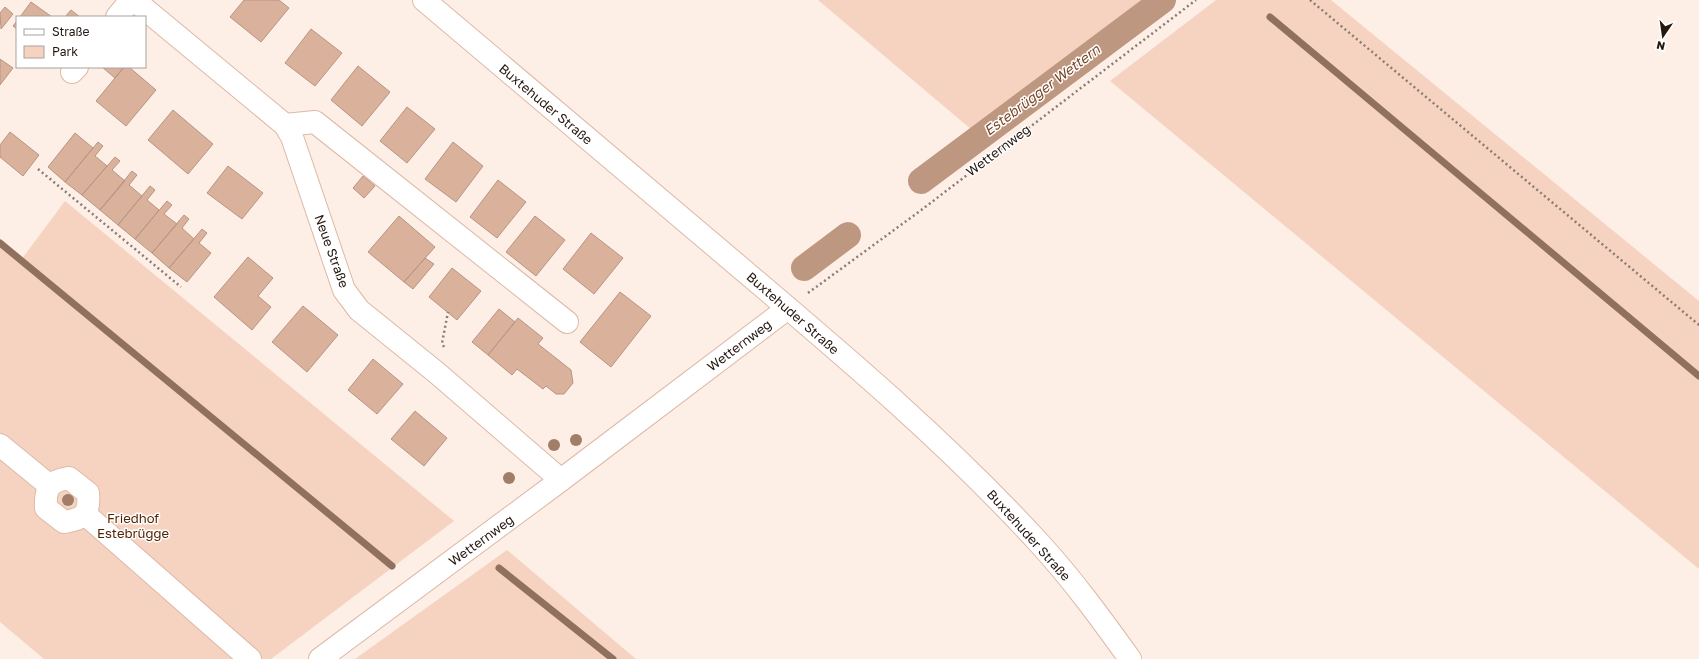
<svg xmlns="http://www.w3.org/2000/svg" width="1699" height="659" font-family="'Golos Text',sans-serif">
<rect width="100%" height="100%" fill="#fdeee6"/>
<path fill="#f6d3c0" d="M818 0H1148L972 130Z
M1216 0H1331L1699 301V569L1110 81Z
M65 201 454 521 271 659H44L0 622V243L21 260Z
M507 550 636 659H355Z"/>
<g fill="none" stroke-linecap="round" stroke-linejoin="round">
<path stroke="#90715f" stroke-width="7" d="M1270 17 1699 376
M0 243 392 566
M499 568 613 659"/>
<path stroke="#be9781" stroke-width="26" d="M921 181 1163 0
M804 268 848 235"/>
</g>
<path fill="#dab19b" stroke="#b89583" d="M244 0H279L289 8 261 42 230 17Z
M31 2 52 17H20Z
M5 7 13 14 1 29 0 13Z
M71 10 80 17H65Z
M17 21V29L13 26Z
M311 29 342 53 315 86 285 63Z
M0 59 13 68 0 85Z
M358 66 390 92 362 126 331 100Z
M102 67H124L115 78Z
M124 67H129L156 90 126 126 96 101Z
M407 107 435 129 407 163 380 141Z
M173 110 213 144 188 174 148 140Z
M10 132 39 155 23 176 0 157V145Z
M75 133 93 148 65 182 48 167Z
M98 142 103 146 95 156 107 166 82 195 65 182Z
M453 142 483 166 456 202 425 179Z
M115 157 120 161 112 170 125 181 100 210 82 195Z
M228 166 263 193 242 219 207 193Z
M132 171 137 175 129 185 142 196 118 225 100 210Z
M363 176 375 186 364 198 353 188Z
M498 180 526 202 497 238 470 217Z
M150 186 155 190 147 200 159 210 135 239 118 225Z
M167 201 172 205 164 214 177 224 152 253 135 239Z
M184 215 189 219 182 228 194 239 169 268 152 253Z
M399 216 435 247 404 282 368 252Z
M535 216 565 240 536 276 506 252Z
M202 229 207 233 199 243 211 253 187 282 169 268Z
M591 233 623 258 594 294 563 269Z
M248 257 273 278 258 296 271 307 252 330 214 297Z
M425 258 434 264 413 289 404 282Z
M452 268 481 291 457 320 429 297Z
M620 292 651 316 611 367 580 342Z
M303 306 338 335 307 372 272 342Z
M499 309 515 322 488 355 472 342Z
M518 318 543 338 538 344 571 370 573 383 564 394H556L546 386 543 389 517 369 512 375 488 355Z
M373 359 403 384 377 414 348 390Z
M415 411 447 438 424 466 391 439Z"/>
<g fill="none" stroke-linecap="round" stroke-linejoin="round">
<g stroke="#ddb9a6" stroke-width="24">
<path id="minor" d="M134 0 285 125 292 137 344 290 359 310 437 373 561 480
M424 0C528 88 632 176 736 264 841 353 947 442 1040 544 1073 580 1102 620 1130 659
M117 17 131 0
M72 72 77 67
M285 125 315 122 567 322
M0 445 50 486
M69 478 88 493C90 514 84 519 64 522L46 508C45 488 49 481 69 478Z
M85 514 250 659
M320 659 561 480 788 308"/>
</g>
<path stroke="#8a7c74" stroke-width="2.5" stroke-dasharray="2 3" stroke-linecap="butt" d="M1310 0 1699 325
M38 169 181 287
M808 293 920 211 1196 0
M444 347 442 343 448 312"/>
<use href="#minor" stroke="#fff" stroke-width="22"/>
</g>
<g fill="#a17e68">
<circle cx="576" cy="440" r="6"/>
<circle cx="554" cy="445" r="6"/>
<circle cx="509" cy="478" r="6"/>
<circle cx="68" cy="500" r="6"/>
</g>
<g text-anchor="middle" stroke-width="3" stroke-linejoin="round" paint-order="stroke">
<g font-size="13" fill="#241710" stroke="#fff">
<text transform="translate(546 104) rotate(40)" y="5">Buxtehuder Straße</text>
<text transform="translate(998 150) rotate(-37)" y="5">Wetternweg</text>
<text transform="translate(332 251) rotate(70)" y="5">Neue Straße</text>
<text transform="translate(793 313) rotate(41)" y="5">Buxtehuder Straße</text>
<text transform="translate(739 345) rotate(-37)" y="5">Wetternweg</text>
<text transform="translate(1029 535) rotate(48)" y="5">Buxtehuder Straße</text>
<text transform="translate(481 540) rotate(-36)" y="5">Wetternweg</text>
</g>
<g font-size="13" fill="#552300" stroke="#fff">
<text x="133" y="523">Friedhof<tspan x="133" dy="15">Estebrügge</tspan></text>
</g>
<g font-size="14" font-style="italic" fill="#7b4526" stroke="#fff">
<text transform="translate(1042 90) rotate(-37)" y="5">Estebrügger Wettern</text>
</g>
</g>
<rect x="16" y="16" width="130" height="52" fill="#ffffff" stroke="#a7a29f"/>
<rect x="24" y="29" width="20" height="6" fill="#ffffff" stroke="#a7a29f"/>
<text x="52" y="36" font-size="12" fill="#241710">Straße</text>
<rect x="24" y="46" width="20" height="12" fill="#f6d3c0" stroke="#a7a29f"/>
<text x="52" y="56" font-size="12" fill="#241710">Park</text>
<g transform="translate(1663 36) rotate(193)" stroke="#ffffff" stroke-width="3" paint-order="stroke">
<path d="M0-3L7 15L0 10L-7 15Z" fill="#241710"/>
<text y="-6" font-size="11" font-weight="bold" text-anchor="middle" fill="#241710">N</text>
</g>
</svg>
